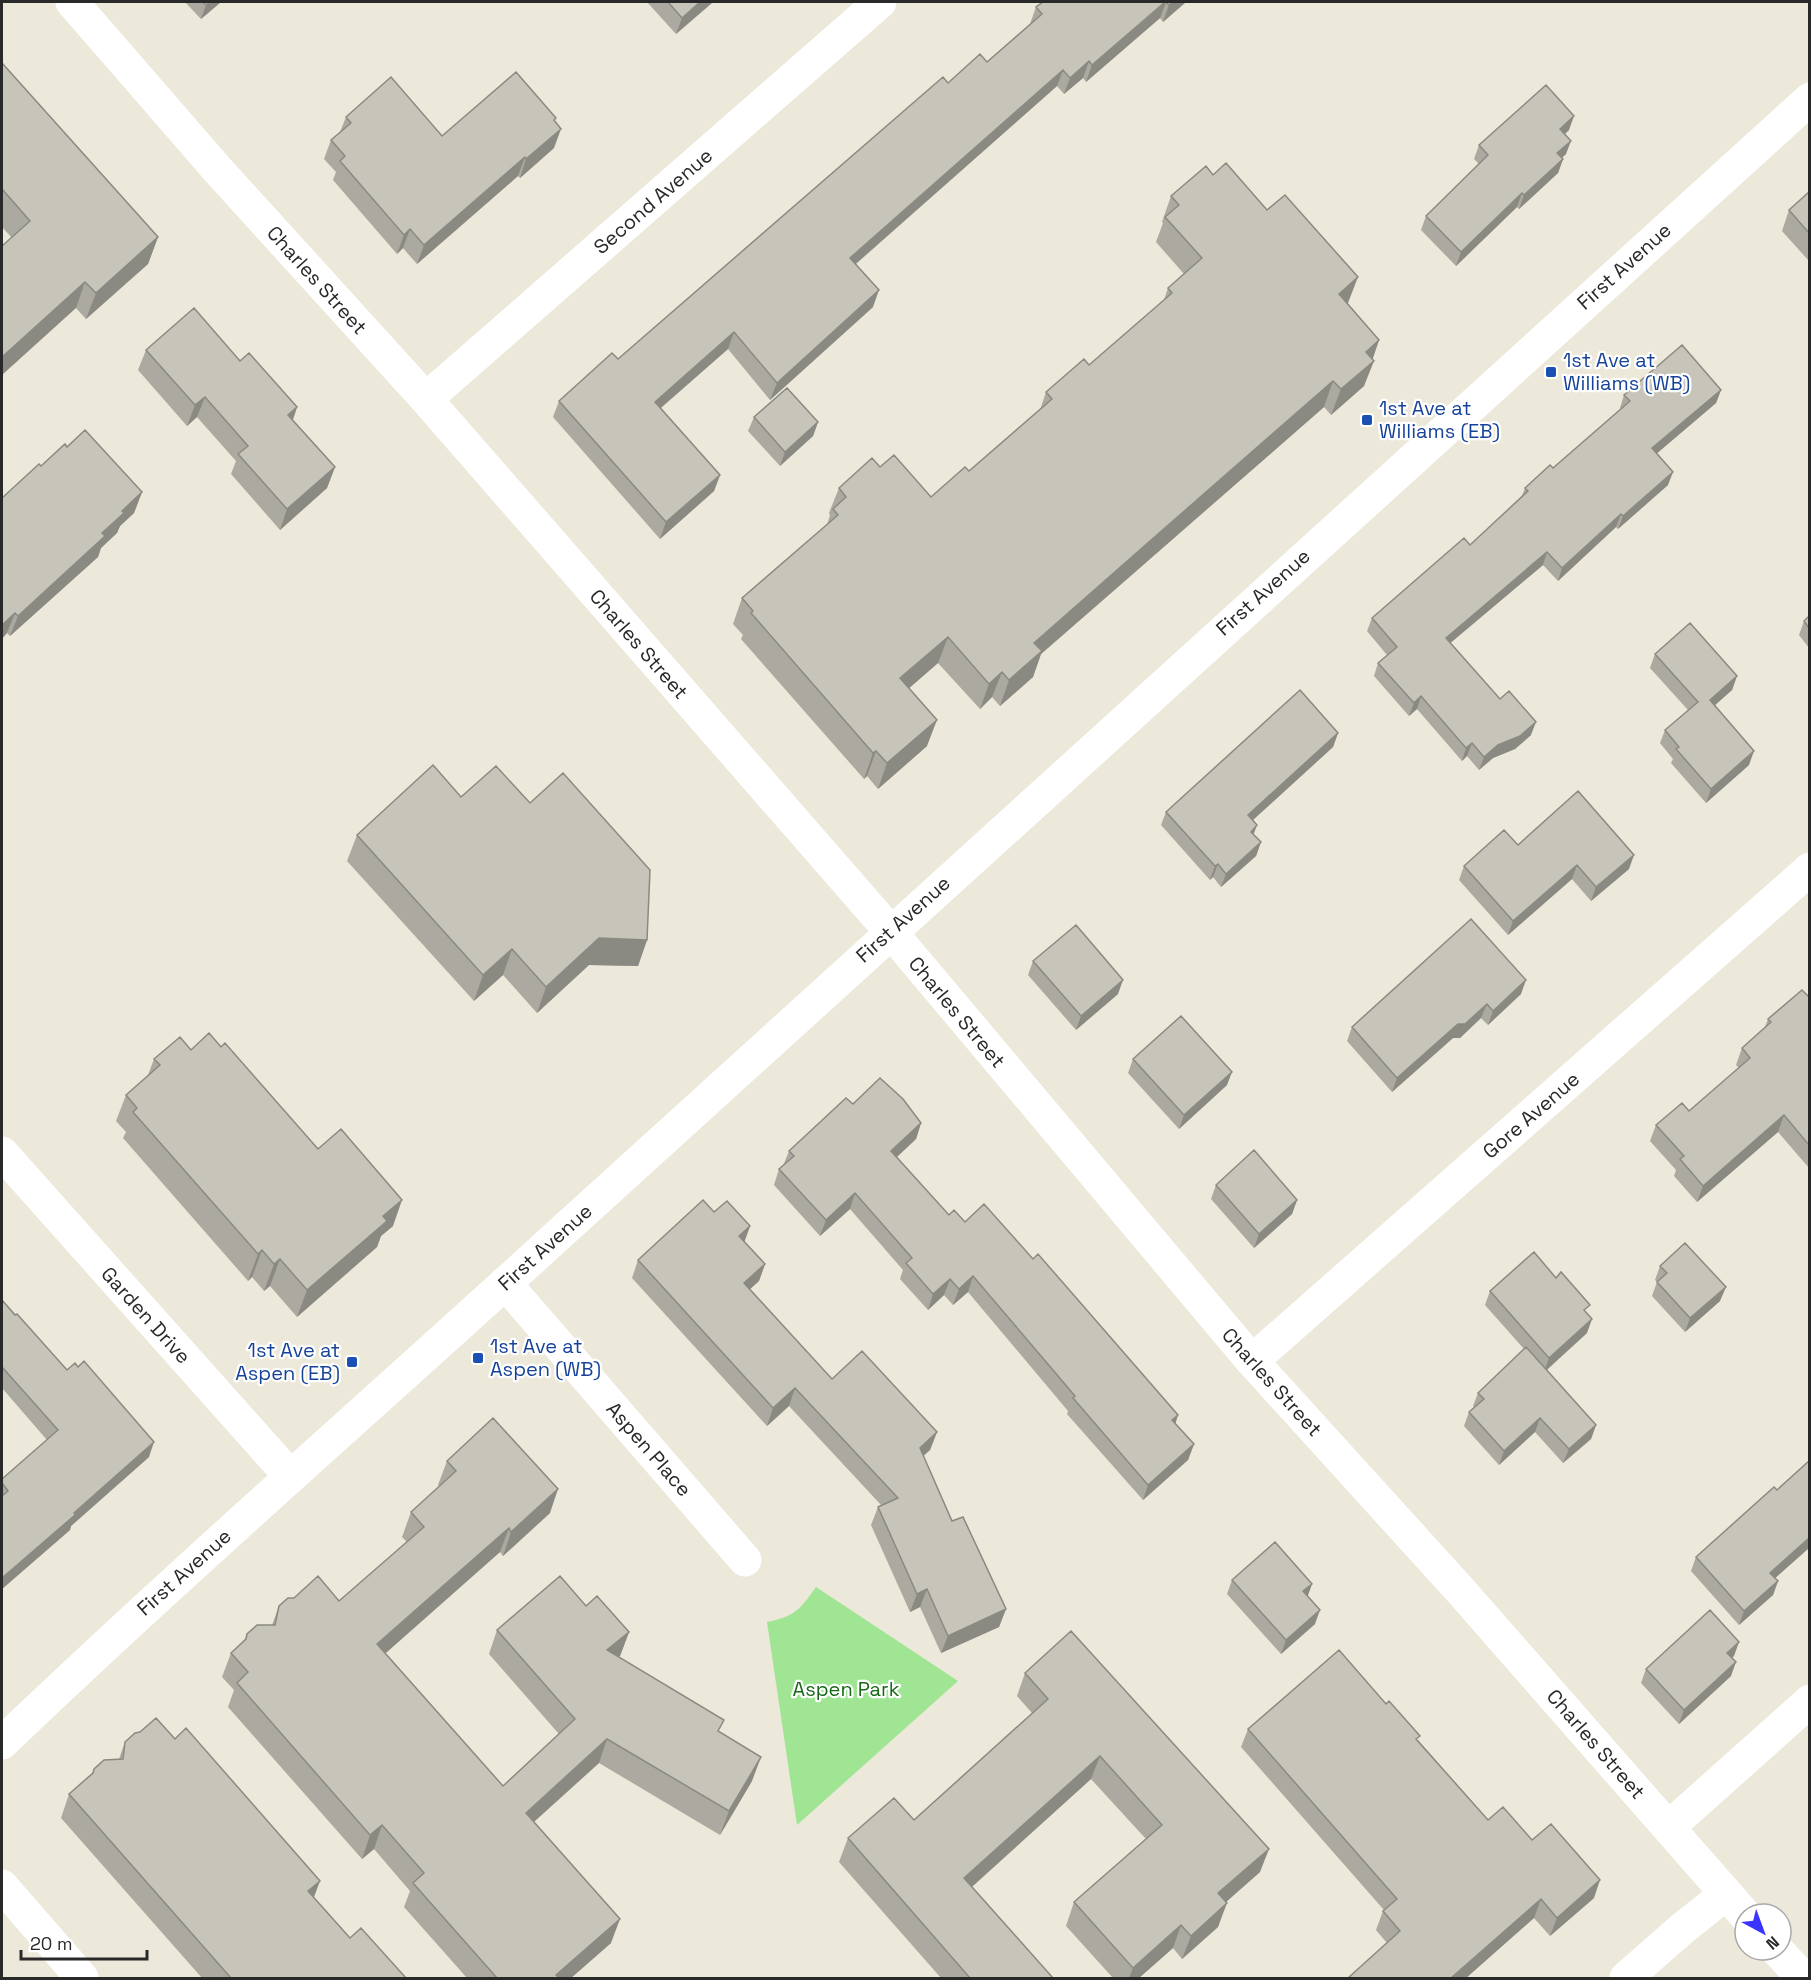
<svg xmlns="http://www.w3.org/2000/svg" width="1811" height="1980" font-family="'Space Grotesk',sans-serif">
<rect width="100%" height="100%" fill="#ece8da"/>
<path fill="#9fe594" d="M816 1587 958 1681 797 1825 767 1622C795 1616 799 1611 816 1587Z"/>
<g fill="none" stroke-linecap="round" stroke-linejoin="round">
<path stroke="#fff" stroke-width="33" d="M72 2 217 169 426 399 890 931 1252 1361 1460 1590 1745 1915
M426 399 880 2
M2 1153 290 1476
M505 1283 745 1560
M1252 1361 1810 869
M2 1743C182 1571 370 1407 555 1238 971 857 1389 477 1810 99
M1669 1827 1810 1701
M2 1886 82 1978
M1777 1950 1803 1978
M1626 1978 1683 1928 1726 1894"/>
</g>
<path fill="#aba9a0" d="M185 2H221L201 19Z
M647 2H713L676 34Z
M1043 2H1186L1163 22 1160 18 1086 82 1083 78 1064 94 1057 86 856 264 873 307 770 400 728 349 661 408 720 475 714 491 660 539 553 417 559 401 618 359 948 83 987 62 1030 24 1036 7Z
M2 63 158 237 148 264 86 319 2 227Z
M346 117 442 136 555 122 554 148 520 178 518 176 417 264 403 248 397 254 333 180 336 172 324 159 331 140 340 132Z
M1569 130 1565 134 1566 154 1562 158 1563 159 1558 173 1519 209 1517 207 1456 266 1421 230 1426 216 1479 164 1474 159 1479 145Z
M1213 175 1348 303V304L1379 340 1364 386 1331 415 1324 407 1133 574 1041 654 1033 677 1000 706 992 697 980 709 938 663 909 688 927 746 878 789 867 776 864 779 741 639 743 635 733 624 742 598 827 525 830 515 829 513 839 488 880 467 931 497 969 471 1040 410 1046 392 1089 365 1164 300 1168 288 1184 274 1156 242 1163 223 1162 222 1171 196Z
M1809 192V261L1782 231 1789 210Z
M146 350 240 361 297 407 293 420 335 467 327 488 280 530 231 474 236 461 197 417 187 426 138 370Z
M1721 390 1716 403 1657 453 1668 485 1618 529 1616 527 1558 581 1543 565 1450 643 1531 735 1515 749 1493 758 1479 770 1467 756 1462 761 1417 709 1409 716 1374 676 1378 663 1387 655 1367 631 1372 618 1470 545 1521 498 1525 488 1553 468 1621 409 1620 408 1624 395Z
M754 417 818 422 813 436 780 466 748 431Z
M67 447 142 492 134 513 120 526 117 533 101 548 98 557 10 636 7 633 41 466Z
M1809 616V648L1799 635 1804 621Z
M1655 654 1737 676 1732 690 1715 705 1749 765 1706 803 1671 763 1673 759 1660 743 1665 730 1688 710 1650 668Z
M1338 733 1333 747 1253 820 1254 835 1261 842 1256 856 1221 887 1213 877 1210 880 1161 825 1166 812Z
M461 797 647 940 638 966 589 965 537 1013 503 975 474 1001 347 861 357 835Z
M1518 845 1629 869 1591 901 1572 879 1508 935 1459 880 1464 866Z
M1033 961 1118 994 1076 1030 1028 975Z
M1521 994 1488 1025 1481 1018 1460 1038H1453L1392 1092 1347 1041 1352 1027Z
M1809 997V1168L1778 1132 1697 1202 1674 1176 1676 1170 1650 1141 1656 1125 1689 1111 1739 1068 1736 1065 1742 1048 1765 1027 1768 1019Z
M221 1047 393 1226 381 1236 377 1247 297 1317 270 1286 264 1291 252 1277 248 1281 123 1138 126 1132 116 1121 126 1095 148 1075 154 1059 191 1050Z
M1133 1059 1227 1085 1179 1129 1128 1073Z
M853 1104 921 1123 916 1139 897 1157 949 1215 965 1222 1033 1259 1178 1415 1175 1424 1194 1444 1188 1460 1143 1500 1067 1414 1068 1411 968 1292 953 1305 944 1295 928 1310 900 1279 903 1270 850 1209 820 1236 774 1185 779 1169 783 1166 789 1151Z
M1216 1185 1297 1200 1292 1214 1254 1248 1211 1199Z
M714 1212 750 1226 744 1242 765 1264 759 1281 750 1289 832 1379 937 1432 930 1450 923 1456 952 1521 1006 1609 999 1627 941 1653 920 1607 910 1612 871 1525 878 1507 882 1506 789 1406 767 1426 632 1278 638 1260Z
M1660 1266 1720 1301 1685 1332 1652 1296 1657 1282 1655 1280Z
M1490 1291 1587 1313V1333L1547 1370 1596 1425 1591 1439 1563 1463 1535 1432 1499 1465 1464 1426 1469 1412 1474 1407 1473 1406 1478 1393 1524 1349 1485 1305Z
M2 1300 149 1457 71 1526 70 1530 2 1589V1479L47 1440 2 1388Z
M447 1461 550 1513 503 1556 500 1552 385 1653 503 1786 559 1734 489 1654 497 1630 586 1606 629 1632 620 1656 618 1657 719 1732 752 1781 720 1835 599 1763 534 1822 611 1943 571 1978H467L404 1907 410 1891 374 1849 362 1859 228 1707 234 1690 222 1677 231 1653 244 1641 247 1634 272 1625 279 1606 339 1601 407 1542 402 1537 411 1512 440 1487 438 1485Z
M1809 1461V1548L1775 1578 1778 1581 1773 1595 1739 1625 1691 1571 1696 1557 1777 1490Z
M1232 1580 1312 1584 1307 1596 1315 1624 1281 1654 1227 1594Z
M1734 1656 1732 1658 1731 1676 1679 1724 1641 1683 1646 1669Z
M1025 1673 1260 1872 1226 1902 1218 1927 1182 1959 1173 1948 1139 1978H1113L1066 1926 1074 1902 1146 1839 1091 1779 972 1887 1053 1978H941L839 1862 848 1838 914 1820 1032 1713 1017 1696Z
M1248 1729 1418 1740 1488 1820 1532 1840 1594 1898 1550 1936 1534 1918 1466 1978H1348L1387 1943 1376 1930 1383 1911 1384 1910 1241 1747Z
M125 1742 314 1898 350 1938 406 1978H202L61 1818 69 1794 92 1774 94 1769 119 1759Z"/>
<path fill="#8b8a82" d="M211 2H221L201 19 206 5Z
M700 2H713L676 34 682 18Z
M1166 2 1160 18 1086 82 1092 65Z
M1174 2H1186L1163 22 1169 5Z
M1089 61 1083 78 1064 94 1070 78Z
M1063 70 1057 86 844 274 850 258Z
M1574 116 1569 130 1555 143 1560 129Z
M561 129 554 148 520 178 526 159Z
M1571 141 1566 154 1552 166 1557 153Z
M525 157 518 176 417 264 424 245Z
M1563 159 1558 173 1519 209 1524 195Z
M1522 193 1517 207 1456 266 1461 252Z
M410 229 403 248 397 254 404 235Z
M158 237 148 264 86 319 96 293Z
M1358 277 1348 303 1330 320 1339 294Z
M85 282 76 308 2 375V357Z
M879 290 873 307 770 400 777 383Z
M734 332 728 349 649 418 655 402Z
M1379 340 1371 363 1374 361 1364 386 1331 415 1341 389 1366 352Z
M1333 381 1324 407 1041 654 1033 677 1000 706 1009 680 1034 643Z
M1721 390 1716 403 1648 461 1652 448Z
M205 397 197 417 187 426 195 405Z
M297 407 290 428 288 415Z
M818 422 813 436 780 466 785 452Z
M335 467 327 488 280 530 287 509Z
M1673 472 1668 485 1618 529 1623 516Z
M720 475 714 491 660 539 666 522Z
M142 492 134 513 120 526 117 533 101 548 98 557 10 636 18 616 102 533 122 511Z
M1621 514 1616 527 1558 581 1562 568Z
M1547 552 1543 565 1441 651 1446 638Z
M15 613 7 633 2 639V625Z
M948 637 938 663 891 704 900 678Z
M1002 672 992 697 980 709 989 684Z
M1737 676 1732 690 1705 714 1710 700Z
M1421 696 1417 709 1409 716 1414 703Z
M937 720 927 746 878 789 887 763Z
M1536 722 1531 735 1515 749 1493 758 1479 770 1484 757 1498 745Z
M1338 733 1333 747 1243 829 1248 815Z
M1472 743 1467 756 1462 761 1466 748Z
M876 751 867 776 864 779 873 753Z
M1754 751 1749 765 1706 803 1711 789Z
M1257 825 1252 839 1251 832Z
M1261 842 1256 856 1221 887 1226 874Z
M1634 855 1629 869 1591 901 1596 887Z
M1218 864 1213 877 1210 880 1215 866Z
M1577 865 1572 879 1508 935 1513 921Z
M599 938 647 940 638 966 589 965 537 1013 546 987Z
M512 949 503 975 474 1001 483 975Z
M1123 980 1118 994 1076 1030 1081 1016Z
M1526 980 1521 994 1488 1025 1493 1011Z
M1487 1004 1481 1018 1460 1038H1453L1392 1092 1397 1078 1458 1024Z
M1232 1072 1227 1085 1179 1129 1184 1115Z
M1784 1115 1778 1132 1697 1202 1703 1186Z
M921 1123 916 1139 886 1167 891 1151Z
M855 1193 850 1209 820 1236 826 1220Z
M402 1200 393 1226 381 1236 377 1247 297 1317 307 1290 383 1216Z
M1297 1200 1292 1214 1254 1248 1259 1234Z
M750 1226 744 1243 739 1236Z
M262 1250 252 1277 248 1281 258 1254Z
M280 1259 270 1286 264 1291 274 1264Z
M765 1264 759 1281 738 1300 744 1283Z
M973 1276 968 1292 953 1305 959 1289Z
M950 1279 944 1295 928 1310 933 1294Z
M1726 1287 1720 1301 1685 1332 1690 1318Z
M1592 1319 1587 1333 1544 1372 1549 1358Z
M795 1388 789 1406 767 1426 773 1408Z
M1178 1415 1173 1431 1172 1420Z
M1540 1418 1535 1432 1499 1465 1504 1451Z
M1596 1425 1591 1439 1563 1463 1569 1449Z
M937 1432 930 1450 913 1465 920 1448Z
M154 1442 149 1457 71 1526 70 1530 2 1589V1578Z
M1194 1444 1188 1460 1143 1500 1148 1485Z
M558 1489 550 1513 503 1556 511 1532Z
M509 1528 500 1552 369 1668 377 1644Z
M1809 1538V1548L1765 1587 1770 1573Z
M1778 1581 1773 1595 1739 1625 1744 1611Z
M1312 1584 1307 1598 1303 1591Z
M927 1589 920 1607 910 1612 917 1594Z
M1006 1609 999 1627 941 1653 948 1636Z
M1320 1610 1315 1624 1281 1654 1286 1640Z
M629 1632 620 1656 598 1675 607 1650Z
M1739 1642 1734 1656 1722 1667 1727 1653Z
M1736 1662 1731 1676 1679 1724 1684 1710Z
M607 1739 599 1763 517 1837 526 1813Z
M1100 1756 1091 1779 956 1901 964 1878Z
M761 1757 752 1781 720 1835 729 1811Z
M382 1825 374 1849 362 1859 370 1835Z
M1269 1849 1260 1872 1209 1917 1218 1893Z
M1600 1880 1594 1898 1550 1936 1557 1918Z
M320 1881 311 1905 308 1891Z
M1541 1899 1534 1918 1466 1978H1451Z
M1227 1903 1218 1927 1182 1959 1191 1936Z
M620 1919 611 1943 571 1978H555L556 1975Z
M1181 1925 1173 1948 1139 1978H1129L1133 1968Z"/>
<path fill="#c7c5ba" stroke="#8b8a82" stroke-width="1.5" d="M203 2H211L206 5Z
M668 2H700L682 18Z
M1043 2H1165L1092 65 1089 61 1070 78 1063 70 850 258 879 290 777 383 734 332 655 402 720 475 666 522 559 401 612 353 618 359 943 77 948 83 980 54 987 62 1042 14 1036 7Z
M1166 2H1174L1169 5Z
M2 63 158 237 96 293 85 282 2 357V246L30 221 2 189Z
M516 72 556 118 554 120 561 129 526 159 525 157 424 245 410 229 404 235 340 161 345 156 331 140 351 123 346 117 391 77 442 136Z
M1546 85 1574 116 1560 129 1571 141 1557 153 1563 159 1524 195 1522 193 1461 252 1426 216 1488 155 1479 145Z
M1226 163 1267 210 1285 195 1358 277 1339 294 1379 340 1366 352 1374 361 1341 389 1333 381 1142 548 1034 643 1042 651 1009 680 1002 672 989 684 948 637 900 678 937 720 887 763 876 751 873 753 751 613 753 611 742 598 838 515 833 509 846 497 839 488 872 458 880 467 894 455 931 497 965 467 969 471 1052 399 1046 392 1084 359 1089 365 1172 293 1168 288 1202 258 1165 217 1179 205 1171 196 1206 166 1213 175Z
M1809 192V233L1789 210Z
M194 308 240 361 249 353 297 407 288 415 335 467 287 509 238 454 248 446 205 397 195 405 146 350Z
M1682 345 1721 390 1652 448 1673 472 1623 516 1621 514 1562 568 1547 552 1446 638 1500 699 1509 691 1536 722 1520 736 1498 745 1484 757 1472 743 1466 748 1421 696 1414 703 1378 663 1397 647 1372 618 1464 538 1470 545 1528 491 1525 488 1550 465 1553 468 1630 401 1624 395Z
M787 388 818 422 785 452 754 417Z
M85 430 142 492 122 511 124 513 102 533 105 536 18 616 15 613 2 625V498L39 464 41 466 65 444 67 447Z
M1809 616V628L1804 621Z
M1690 623 1737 676 1710 700 1754 751 1711 789 1676 749 1679 747 1665 730 1698 702 1655 654Z
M1300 690 1338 733 1248 815 1257 825 1251 832 1261 842 1226 874 1218 864 1215 866 1166 812Z
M433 765 461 797 496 766 530 803 563 773 650 870 647 940 599 938 546 987 512 949 483 975 357 835Z
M1578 791 1634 855 1596 887 1577 865 1513 921 1464 866 1504 830 1518 845Z
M1471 919 1526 980 1493 1011 1487 1004 1465 1024H1458L1397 1078 1352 1027Z
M1076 925 1123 980 1081 1016 1033 961Z
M1802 990 1809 997V1145L1784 1115 1703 1186 1680 1159 1684 1156 1656 1125 1682 1103 1689 1111 1750 1058 1742 1048 1771 1022 1768 1019Z
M1181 1016 1232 1072 1184 1115 1133 1059Z
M209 1033 221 1047 225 1043 318 1149 341 1129 402 1200 383 1216 387 1221 307 1290 280 1259 274 1264 262 1250 258 1254 133 1112 137 1108 126 1095 160 1065 154 1059 180 1037 191 1050Z
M880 1078 903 1099 921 1123 891 1151 949 1215 954 1210 965 1222 984 1204 1033 1259 1038 1254 1178 1415 1172 1420 1194 1444 1148 1485 1073 1398 1075 1396 973 1276 959 1289 950 1279 933 1294 906 1263 912 1258 855 1193 826 1220 779 1169 794 1156 789 1151 846 1098 853 1104Z
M1254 1150 1297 1200 1259 1234 1216 1185Z
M703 1200 714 1212 727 1201 750 1226 739 1236 765 1264 744 1283 832 1379 862 1351 937 1432 920 1448 952 1521 963 1517 1006 1609 948 1636 927 1589 917 1594 878 1507 898 1498 795 1388 773 1408 638 1260Z
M1685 1243 1726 1287 1690 1318 1657 1282 1667 1273 1660 1266Z
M1534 1252 1556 1278 1561 1272 1590 1305 1584 1310 1592 1319 1549 1358 1490 1291Z
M2 1300 15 1315 17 1314 67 1370 75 1363 78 1367 84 1361 154 1442 74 1513 75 1515 2 1578V1496L8 1491 2 1483V1479L58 1430 2 1367Z
M1526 1347 1596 1425 1569 1449 1540 1418 1504 1451 1469 1412 1484 1399 1478 1393Z
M493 1418 558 1489 511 1532 509 1528 377 1644 503 1786 575 1719 497 1630 560 1576 586 1606 597 1596 629 1632 607 1650 724 1720 718 1731 761 1757 729 1811 607 1739 526 1813 620 1919 556 1975 559 1978H497L413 1883 424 1873 382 1825 370 1835 237 1683 248 1672 231 1653 246 1639 247 1634 257 1625H275L279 1606 288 1598H294L318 1576 339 1601 424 1527 411 1512 456 1471 447 1461Z
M1809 1461V1538L1770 1573 1778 1581 1744 1611 1696 1557 1774 1487 1777 1490Z
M1275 1542 1312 1584 1303 1591 1320 1610 1286 1640 1232 1580Z
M1710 1610 1739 1642 1727 1653 1736 1662 1684 1710 1646 1669Z
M1071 1631 1269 1849 1218 1893 1227 1903 1191 1936 1181 1925 1133 1968 1074 1902 1162 1825 1100 1756 964 1878 1053 1978H970L848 1838 894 1798 914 1820 1048 1699 1025 1673Z
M1339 1650 1386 1704 1389 1701 1420 1736 1416 1739 1488 1820 1503 1807 1532 1840 1551 1824 1600 1880 1557 1918 1541 1899 1451 1978H1348L1400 1931 1383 1911 1397 1899 1248 1729Z
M156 1718 175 1739 186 1728 320 1881 308 1891 350 1938 361 1928 406 1978H231L69 1794 93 1773 94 1769 104 1760 123 1759 125 1742 135 1733 140 1732Z"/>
<g fill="#1a4fb4" stroke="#fff" stroke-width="2">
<rect x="1545" y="366" width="12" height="12" rx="3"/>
<rect x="1361" y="414" width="12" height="12" rx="3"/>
<rect x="472" y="1352" width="12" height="12" rx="3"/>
<rect x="346" y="1356" width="12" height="12" rx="3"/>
</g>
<g text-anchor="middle" stroke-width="4.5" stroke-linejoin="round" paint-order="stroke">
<g font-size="20" fill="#292929" stroke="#fff">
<text transform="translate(653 201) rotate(-41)" y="7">Second Avenue</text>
<text transform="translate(1624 266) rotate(-42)" y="7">First Avenue</text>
<text transform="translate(317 280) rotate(48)" y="7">Charles Street</text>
<text transform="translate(1263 592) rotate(-42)" y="7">First Avenue</text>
<text transform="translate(639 644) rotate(49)" y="7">Charles Street</text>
<text transform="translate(903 919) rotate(-42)" y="7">First Avenue</text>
<text transform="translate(957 1012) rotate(50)" y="7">Charles Street</text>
<text transform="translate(1531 1115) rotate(-41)" y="7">Gore Avenue</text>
<text transform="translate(545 1247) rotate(-42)" y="7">First Avenue</text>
<text transform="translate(146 1315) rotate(48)" y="7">Garden Drive</text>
<text transform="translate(1272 1382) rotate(48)" y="7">Charles Street</text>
<text transform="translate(649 1449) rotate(49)" y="7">Aspen Place</text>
<text transform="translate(184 1572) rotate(-42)" y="7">First Avenue</text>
<text transform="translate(1596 1744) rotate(49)" y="7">Charles Street</text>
</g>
<g font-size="20" fill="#164399" stroke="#fff" text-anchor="start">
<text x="1563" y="367">1st Ave at<tspan x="1563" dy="23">Williams (WB)</tspan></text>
<text x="1379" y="415">1st Ave at<tspan x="1379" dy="23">Williams (EB)</tspan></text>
<text x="490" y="1353">1st Ave at<tspan x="490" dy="23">Aspen (WB)</tspan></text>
<text x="340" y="1357" text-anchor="end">1st Ave at<tspan x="340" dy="23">Aspen (EB)</tspan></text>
</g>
<g font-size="20" fill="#176817" stroke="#fff">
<text x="846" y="1696">Aspen Park</text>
</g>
</g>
<rect width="1811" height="1980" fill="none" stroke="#292929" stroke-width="6"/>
<g transform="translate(1763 1932) rotate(139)"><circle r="28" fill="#ffffff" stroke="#a9a9a9" stroke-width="1.5"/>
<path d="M0-4.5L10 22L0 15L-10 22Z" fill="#3934ff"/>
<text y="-9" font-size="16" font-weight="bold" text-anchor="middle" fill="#292929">N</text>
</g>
<path d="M21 1950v9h126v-9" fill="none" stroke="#292929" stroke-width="3"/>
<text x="30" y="1950" font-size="18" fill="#292929" stroke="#ffffff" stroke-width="4.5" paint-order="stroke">20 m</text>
</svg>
